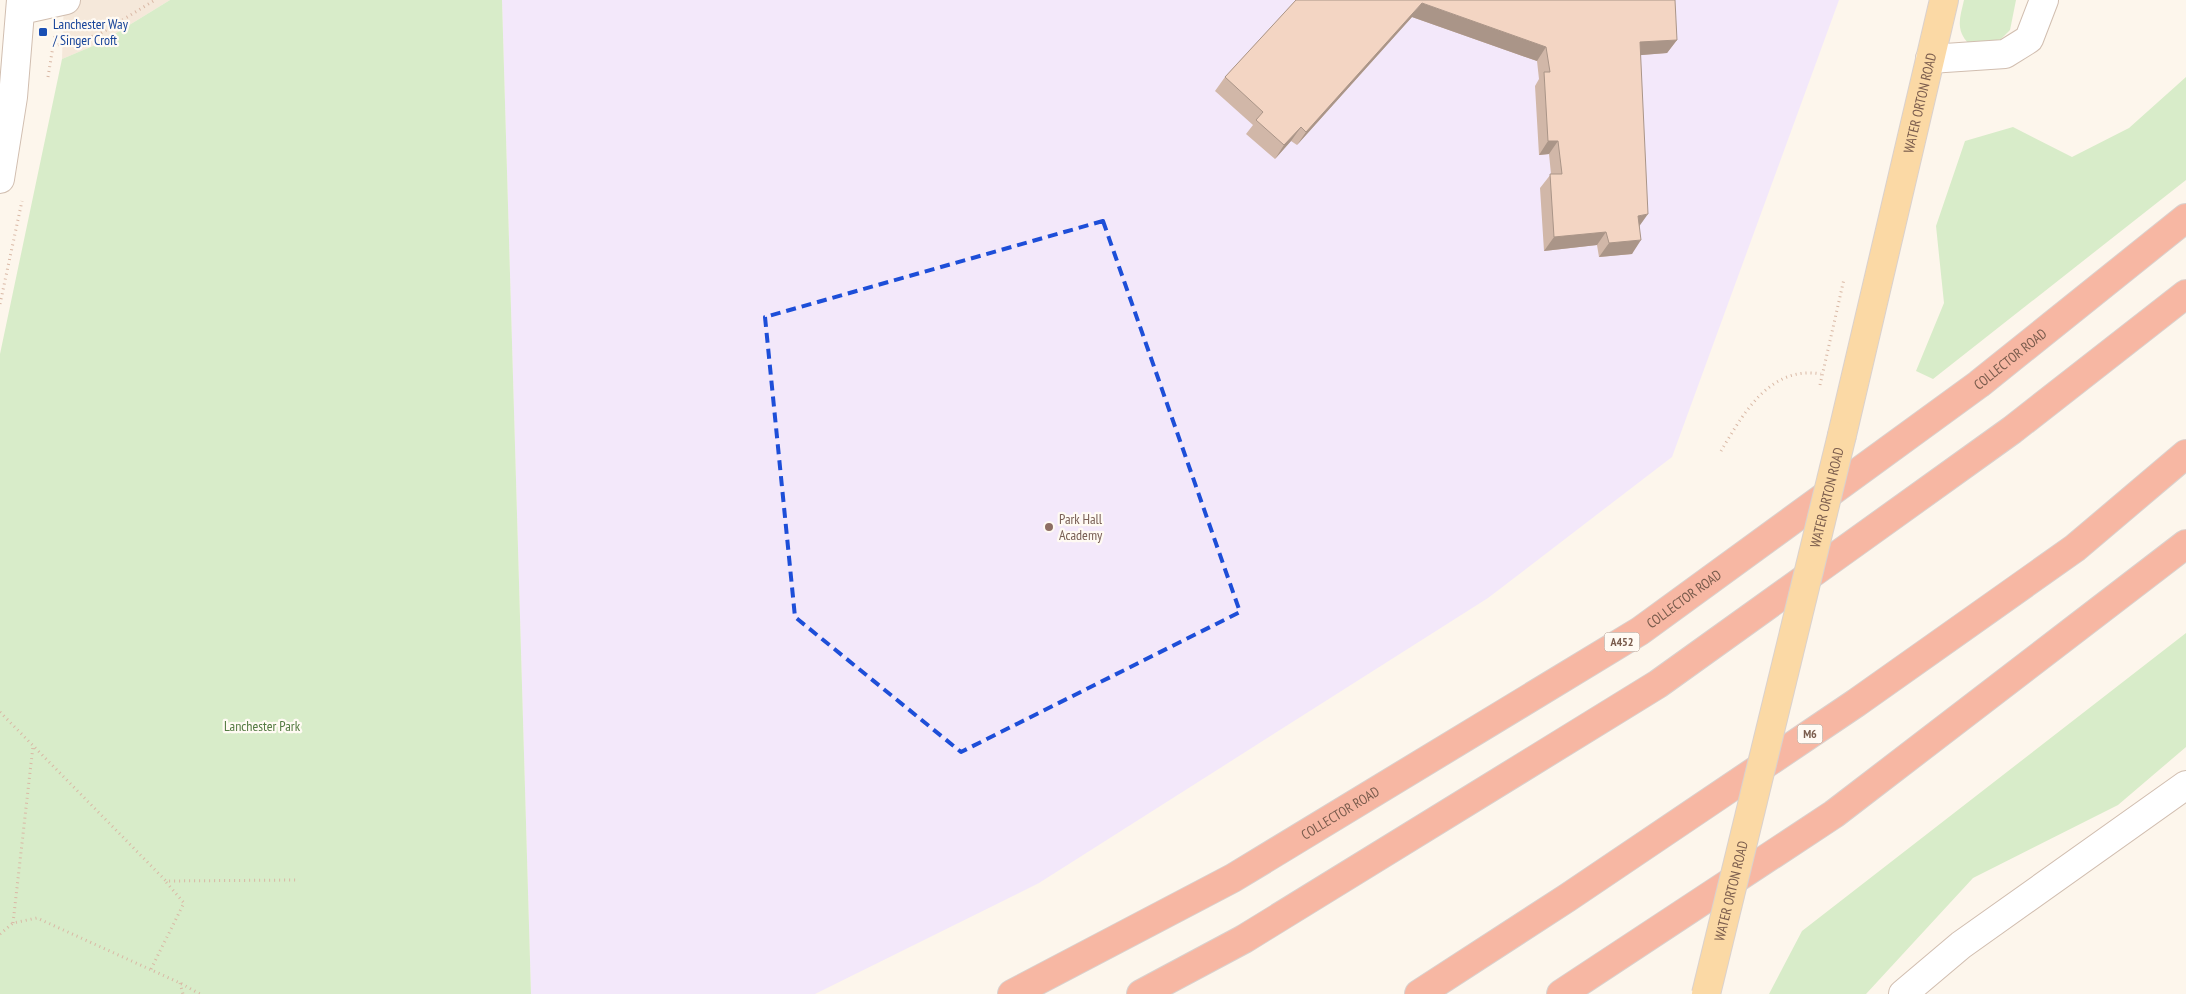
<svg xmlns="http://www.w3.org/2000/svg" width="2186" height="994" font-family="'PT Sans Narrow',sans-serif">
<rect width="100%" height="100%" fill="#fdf6ec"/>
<path fill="#f5e8da" d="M64 0H170L100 43 62 59Z"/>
<path fill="#f3e8fa" d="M502 0H1839L1672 457 1488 598 1039 883 815 994H531Z"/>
<path fill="#d8ecc9" d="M170 0H502L531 994H0V354L62 59 100 43Z
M1964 0H2016L2010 30 1998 42 1969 44C1955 29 1960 18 1964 0Z
M2186 77V180L1933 379 1916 371 1944 303 1936 226 1965 141 2013 127 2072 157 2129 128Z
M2186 633V747L2118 805 1973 878 1866 994H1769L1802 931Z"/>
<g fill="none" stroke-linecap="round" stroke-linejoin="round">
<g stroke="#d1beb0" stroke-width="30">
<path id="minor" d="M21 10 66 0
M1930 59 2005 54 2029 39 2044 0
M0 179 13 97 21 0
M1903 994 1961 945 2186 785"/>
</g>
<g stroke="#dad1cd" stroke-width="30">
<g id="major">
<path id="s1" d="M1842 435 1944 0"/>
</g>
</g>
<g stroke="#dad1cd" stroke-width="30">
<g id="highway">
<path id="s2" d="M1012 994 1233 878 1640 631 1979 384 2186 218"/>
<path d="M1141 994 1244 939 1658 684 2012 430 2186 294"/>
<path d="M1419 994 1567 898 1856 703 2075 548 2186 454"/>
<path d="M1561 994 1834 814 2186 544"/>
</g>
</g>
<path stroke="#d9b8a5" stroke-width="3" stroke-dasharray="1 4" stroke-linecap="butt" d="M53 46 98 35 155 0
M48 77 55 34
M0 304 22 201
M1820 385 1844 279
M1721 451C1743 414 1770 365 1821 374
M0 712 166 881 296 880
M13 923 33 746
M0 934 13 923 37 918 180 983 200 994
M151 969 184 903 166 882
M180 983 183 994"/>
<use href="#minor" stroke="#fff" stroke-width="28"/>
<use href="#major" stroke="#fbd9a5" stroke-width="28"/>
<use href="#highway" stroke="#f7b7a3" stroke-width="28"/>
<g stroke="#dad1cd" stroke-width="30" stroke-linecap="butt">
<g id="major-bridge">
<path id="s3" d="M1706 994 1842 435"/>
</g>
</g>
<use href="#major-bridge" stroke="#fbd9a5" stroke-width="28"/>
</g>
<path fill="#d1b7a8" d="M1296 0 1677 40 1667 53 1640 55V226L1632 254 1599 257 1597 245 1544 251 1540 188 1551 174 1549 154 1539 155 1535 86 1539 79 1537 61 1412 17 1297 145 1291 141 1275 159 1246 134 1253 125 1215 91 1225 77Z"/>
<path fill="#aa9588" d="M1422 3 1546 47 1537 61 1412 17 1297 145 1306 132Z
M1677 40 1667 53 1630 56 1640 42Z
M1301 127 1291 141 1275 159 1284 145Z
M1548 141H1558L1549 154 1539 155Z
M1648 214 1638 228V216Z
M1606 232 1597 245 1544 251 1554 237Z
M1641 240 1632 254 1599 257 1609 243Z"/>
<path fill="#f3d5c3" stroke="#aa9588" d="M1296 0H1675L1677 40 1640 42 1648 214 1638 216 1641 240 1609 243 1606 232 1554 237 1550 174H1562L1558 141H1548L1544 72H1550L1546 47 1422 3 1306 132 1301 127 1284 145 1256 120 1263 112 1225 77Z"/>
<path fill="none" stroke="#1d4ed8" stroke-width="4" stroke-dasharray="10 6" stroke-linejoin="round" d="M1103 221 1240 612 961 752 795 617 765 317Z"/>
<rect fill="#1a4fb4" stroke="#fffaf3" stroke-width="2" x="38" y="27" width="10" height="10" rx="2.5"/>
<circle fill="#8d6e63" stroke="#fffaf3" stroke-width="2" cx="1049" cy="527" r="5"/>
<g text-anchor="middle" stroke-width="4.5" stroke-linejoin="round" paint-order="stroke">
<g fill="#fffaf3" stroke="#a28b7f" stroke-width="1">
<rect x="1604.5" y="632.5" width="35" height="19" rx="4"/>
<rect x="1797.5" y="724.5" width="25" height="19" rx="4"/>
</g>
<g font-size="12" font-weight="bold" fill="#7a5c4d">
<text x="1622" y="646">A452</text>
<text x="1810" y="738">M6</text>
</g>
<g font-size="14" fill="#164399" stroke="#fffaf3" text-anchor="start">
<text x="53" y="29">Lanchester Way<tspan x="53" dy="16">/ Singer Croft</tspan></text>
</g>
<g font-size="14" fill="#7a5c4d" stroke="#fffaf3">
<text dy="5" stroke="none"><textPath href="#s1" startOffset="341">WATER ORTON ROAD</textPath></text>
<text dy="5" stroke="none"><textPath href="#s2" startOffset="1185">COLLECTOR ROAD</textPath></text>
<text dy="5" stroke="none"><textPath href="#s3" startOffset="511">WATER ORTON ROAD</textPath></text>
<text dy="5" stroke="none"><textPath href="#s2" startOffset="780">COLLECTOR ROAD</textPath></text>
<text dy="5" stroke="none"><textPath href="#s2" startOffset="375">COLLECTOR ROAD</textPath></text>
<text dy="5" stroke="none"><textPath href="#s3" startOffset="106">WATER ORTON ROAD</textPath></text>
</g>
<g font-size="14" fill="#785e54" stroke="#fffaf3" text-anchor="start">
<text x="1059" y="524">Park Hall<tspan x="1059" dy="16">Academy</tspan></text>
</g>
<g font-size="14" fill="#537a41" stroke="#fffaf3">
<text x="262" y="731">Lanchester Park</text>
</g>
</g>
</svg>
